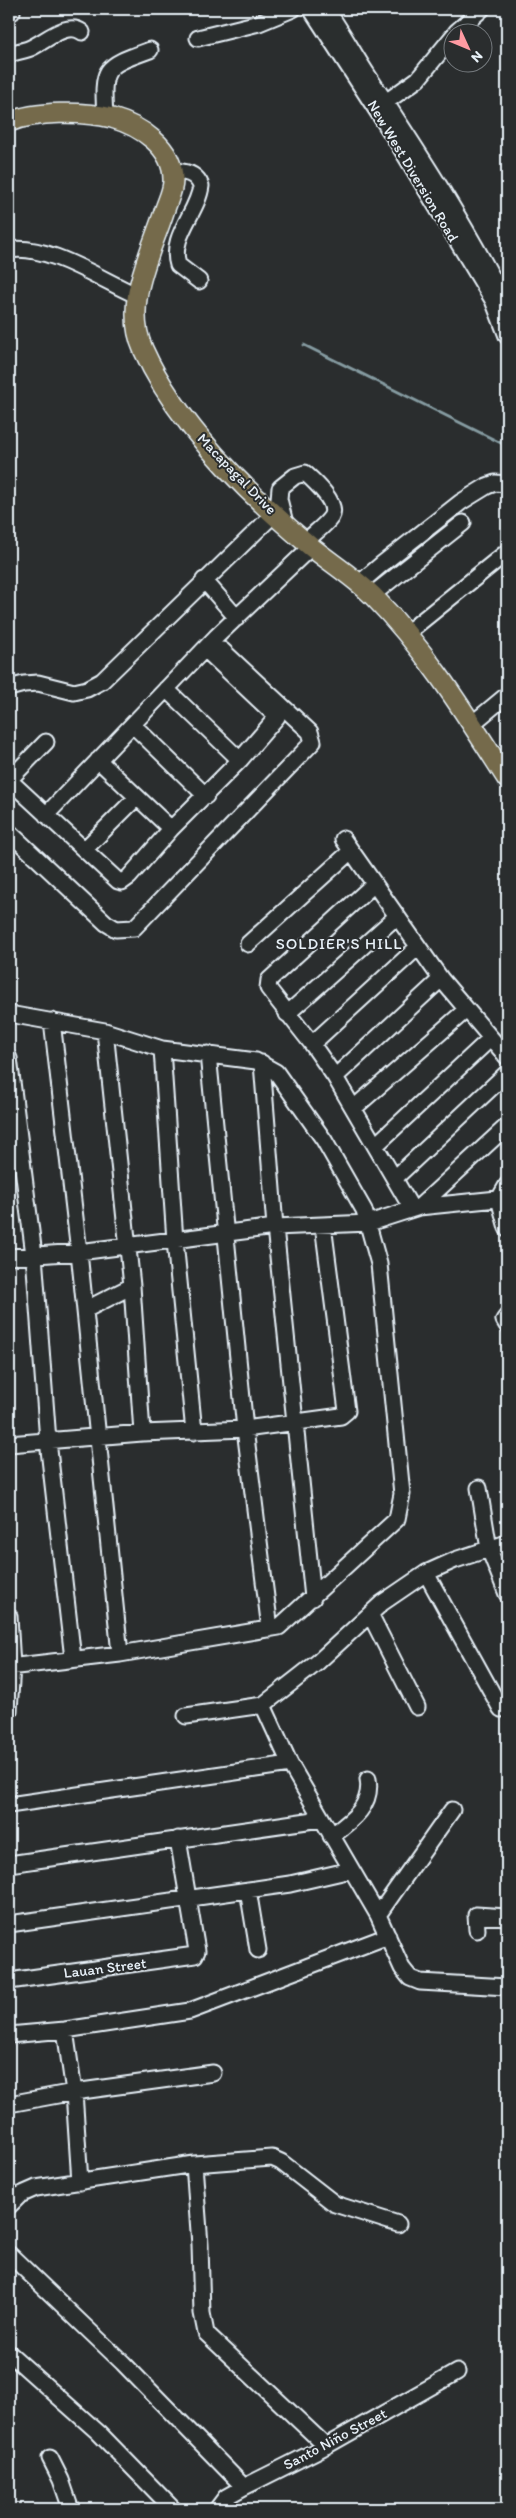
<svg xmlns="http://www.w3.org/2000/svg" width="516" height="2518" font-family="Itim,sans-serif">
<rect width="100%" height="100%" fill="#2a2d2e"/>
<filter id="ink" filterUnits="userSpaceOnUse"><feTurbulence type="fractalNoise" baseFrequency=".02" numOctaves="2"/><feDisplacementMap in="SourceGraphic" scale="10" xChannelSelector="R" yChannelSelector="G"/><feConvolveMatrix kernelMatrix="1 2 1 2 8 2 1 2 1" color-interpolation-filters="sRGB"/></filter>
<g filter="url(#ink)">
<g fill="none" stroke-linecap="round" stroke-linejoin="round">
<path stroke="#869ca2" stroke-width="3" d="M304 345 507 446"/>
<g stroke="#e8f1f8" stroke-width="19">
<path id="minor" d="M311 9 396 140 493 300 507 336
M326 9C342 31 354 55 369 77 418 151 467 226 507 306
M9 13 12 12
M456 32 482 9
M198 38 259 23 293 9
M9 54C15 52 22 51 28 49 43 44 66 20 82 32
M386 102 418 79 454 35
M105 117C102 66 103 67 150 50
M173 172C185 171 196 173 201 186 198 212 169 237 178 265L199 281
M9 250C47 243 101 280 136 295
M285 523 279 499 280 488 295 476 305 473C314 481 339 503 331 517 325 526 313 534 305 542
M204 580 237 618
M360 583 382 564 461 502 487 486 495 483 507 484
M372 595 463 523
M408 632 507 552
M9 688 24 684 38 683 74 692 87 689 102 681 275 513
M166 689 240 760
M472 724 507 695
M133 725 206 796
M98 760 171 829
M9 780 118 881 122 882 129 877 171 829 240 760 277 717 205 649
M9 780 46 742
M46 815 216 637 311 547
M9 832 106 923 116 929 134 928 313 742 310 732 222 650
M343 839 441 979 507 1057
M85 849 137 797
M374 884 269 980 268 988 312 1044 335 1077 412 1209
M248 944 351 851
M9 1014 105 1031 162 1049 256 1061 276 1072 324 1140 364 1210 379 1264 402 1494 397 1519 279 1627 120 1654 9 1667
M287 1014 397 916
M52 1021 79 1252 120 1654
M105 1031 132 1286 142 1433
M312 1044 418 947
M162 1049 175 1241 194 1432
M208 1054 245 1429 270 1629
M9 1058 34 1255 48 1441 73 1659
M262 1063 275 1227 313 1598
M335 1077 441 979
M354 1108 466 1010
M376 1145 491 1038
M395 1178 507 1073
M507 1185 499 1199 507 1228
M419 1207 507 1126
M9 1257 79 1252 275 1227 369 1223 419 1207 507 1198
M85 1310 132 1286
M507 1316 504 1320 507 1325
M9 1444 142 1433 245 1429 341 1416 347 1411 323 1225
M479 1488 489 1549 507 1594
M426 1573 501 1709
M370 1614 417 1707
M9 1616 12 1666 9 1711
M263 1705 290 1764 378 1915 402 1968 410 1978 420 1982 507 1987
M186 1716 263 1705 318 1662 382 1603 426 1573 455 1560 507 1543
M9 1805 290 1764
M331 1836C351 1821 373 1806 368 1779
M9 1864 321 1819
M248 1890 258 1950
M378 1915 452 1810
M9 1924 290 1884 351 1870
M477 1930 476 1915 507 1917
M9 1981 195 1955 197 1951 178 1839
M65 2030 74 2092 80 2182
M9 2035 65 2030 190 2011 388 1936
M9 2104 74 2092 213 2073
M194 2164 200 2245 202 2313 206 2333 326 2446
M9 2206 20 2195 36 2188 194 2164 272 2158 281 2162 335 2204 398 2224
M9 2254 123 2363 244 2487
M9 2353 99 2433 173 2509
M50 2458 61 2480 71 2509
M217 2509 226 2497 244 2487 326 2446 457 2372"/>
</g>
<g stroke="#e8f1f8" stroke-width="22">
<path id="major" d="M9 122C36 111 83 111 112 118 140 126 174 147 173 181 173 191 167 202 164 212 150 255 123 304 143 349 176 423 249 495 310 546 331 563 354 577 373 596 427 651 466 715 507 779"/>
</g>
<use href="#minor" stroke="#2a2d2e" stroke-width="15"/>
<use href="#major" stroke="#746b4b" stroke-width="19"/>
</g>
</g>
<g text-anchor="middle" stroke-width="4" stroke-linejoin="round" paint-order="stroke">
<g font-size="15" fill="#e8f1f8" stroke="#2a2d2e">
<text transform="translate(413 171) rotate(59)" y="5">New West Diversion Road</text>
<text transform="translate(237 474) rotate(46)" y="5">Macapagal Drive</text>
<text transform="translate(105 1968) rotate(-7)" y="5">Lauan Street</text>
<text transform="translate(335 2439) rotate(-28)" y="5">Santo Niño Street</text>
</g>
<g font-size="16" letter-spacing="1" fill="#e8f1f8" stroke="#2a2d2e">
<text x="339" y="949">SOLDIER'S HILL</text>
</g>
</g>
<rect width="516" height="2518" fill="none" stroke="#2a2d2e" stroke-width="30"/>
<rect x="15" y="15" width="486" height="2488" fill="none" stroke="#e8f1f8" stroke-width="2" filter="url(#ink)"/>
<g transform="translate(468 48) rotate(134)"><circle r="24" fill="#2a2d2e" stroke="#767b7f"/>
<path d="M0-4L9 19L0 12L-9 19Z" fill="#ff9aa2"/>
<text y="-8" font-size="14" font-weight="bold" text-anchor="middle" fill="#e8f1f8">N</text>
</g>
</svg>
